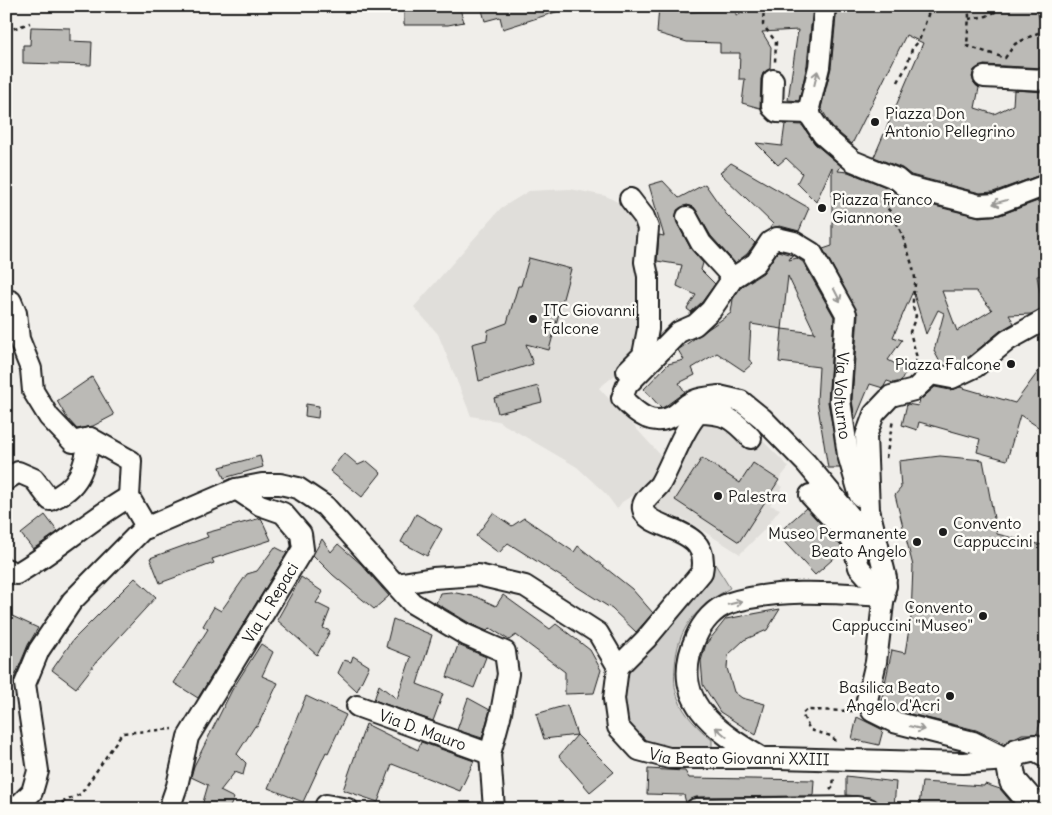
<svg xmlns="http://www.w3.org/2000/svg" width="1052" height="815" font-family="Delius,sans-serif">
<rect width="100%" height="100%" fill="#f0eeea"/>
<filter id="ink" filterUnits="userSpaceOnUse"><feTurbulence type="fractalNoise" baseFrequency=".02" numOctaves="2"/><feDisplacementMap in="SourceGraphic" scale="10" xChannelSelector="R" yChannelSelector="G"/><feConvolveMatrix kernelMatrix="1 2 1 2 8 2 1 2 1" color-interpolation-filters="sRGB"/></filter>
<g filter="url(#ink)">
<path fill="#e0deda" d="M570 189 606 196 627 207 641 226 637 308 640 323 637 350 620 371 599 388 666 461 650 485 622 502 617 509 606 494 577 467 498 421 471 416 438 334 414 307 501 208 529 191Z
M716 422 756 434 789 467 776 483 783 487 770 505 780 509 763 531 740 554 684 519 653 512V507L703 426Z"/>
<path fill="#d0cfcc" stroke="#767674" d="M705 559 715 564 730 588C697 607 677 627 675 667 674 677 674 688 678 698 684 715 698 728 712 740V758H669L618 727V667Z"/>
<path fill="#bbbab6" stroke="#1c1c1c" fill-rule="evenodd" d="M404 6H459L464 22 448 25H404Z
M481 6H565V9L503 29 500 17 485 21Z
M659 6 686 12 736 10V16L757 6H813L807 65 799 101 788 100 798 30 762 32 771 47 770 69 763 73 761 79 760 108 742 103 745 79H739L740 53H720V43L687 42 657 33Z
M837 6H1036L1046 43 1043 68 984 65 974 70 972 77 974 83 979 88 975 108 994 114 1013 105 1014 90 1044 92 1046 173 993 192 980 193 911 175 902 168 874 157 923 43 906 35 852 144 832 127 821 108 831 68Z
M31 27 70 28V41L92 42 91 65 23 63V45H30Z
M785 124 802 125 815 144 841 166 838 171 848 172 891 189 902 198 979 217 1000 215 1046 198V275L1037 276 1043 308 1031 314 1009 315 1014 323 1000 331 969 357 950 366 941 364 934 351 944 313 938 310 926 334 913 291 893 337 902 340 888 360 907 370 901 381 893 383 887 381 883 388 870 384 855 420 852 400 858 314 823 249 832 246V222L834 219 832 218V167L816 202 797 183 802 173 786 158 778 165 756 143 782 146ZM942 291H976L992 310 957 331Z
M731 163 809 208 799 231 780 226 770 228 773 224 720 173Z
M663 181 679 198 705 184 726 214 755 243 747 254 735 263 711 236 694 207 687 205 677 210V223L691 249 703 263 701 270 715 284 702 302 691 312 687 309 696 295 677 286 682 265 657 261 659 235 664 236 649 185Z
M778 251 792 255 789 260 797 258 803 262 834 317 828 402 840 468H828L817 401 819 367 779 362 782 329 751 324 749 360 753 363 744 371 717 353 692 368 695 375 679 383 685 392 664 407 661 408 644 389 668 364 684 360 678 350 731 313 733 299 741 287 763 273ZM788 276 815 333 782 329Z
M529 258 571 269 549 350 526 344 533 364 479 381 472 344 487 340 488 330 507 323 518 286H521Z
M1046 361V432L1020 415 1007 460 977 452 980 439 919 422 917 430 902 425 907 404 918 406 920 400 935 387 950 390 960 387 1015 403Z
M92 377 114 415 93 426 77 429 67 418 57 401Z
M538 386 542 402 498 413 494 398Z
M306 404 319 406 318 418 305 416Z
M344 453 358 465 367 461 381 473 362 497 330 471Z
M260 456 263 467 224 478 220 467Z
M940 456 983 460 997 534 1046 546V703L1037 734H1022L1005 743 976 730 898 711 881 702 892 650 905 653 911 617 913 566 895 495 901 488 899 461Z
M702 458 740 483 753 463 779 480 739 542 675 500Z
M806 508 841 546 842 551 815 575 777 534Z
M493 513 512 526 524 518 574 552 578 546 632 589 653 613 636 632 612 609 508 543 499 553 476 536Z
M416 514 442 529 427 556 401 542Z
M45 515 58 532 33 549 21 534Z
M261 518 271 540 212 559 214 563 160 583 150 558 208 537 206 533Z
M322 539 331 552 338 544 361 564 389 596 374 609 333 575 313 555Z
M275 547 287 553 198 698 174 683 208 629 203 626 214 607 221 611 247 574 257 571Z
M301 577 323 592 316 603 330 610 323 628 330 631 317 655 277 620Z
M135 578 156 597 98 660 76 688 52 670 73 640Z
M451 592 477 597 496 606 503 595 550 629 556 624 590 650 601 670 594 693 565 694V672L516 635 509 640 490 628 487 631 471 624 436 603 440 593Z
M780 609 767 630 744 640 728 655 727 668 734 692 742 698 765 704 756 735 720 712 703 685 701 661 706 644 726 619Z
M10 615 38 628 28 645 6 698V623Z
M393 619 432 635 417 684 443 694 433 721 374 700 379 685 397 699 411 657 386 647Z
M261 644 273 652 262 676 278 683 257 727 255 726 237 754 246 763 243 775 235 772 220 791 234 798 229 809H201L208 785 191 777 194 766 232 690Z
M458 645 486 657 474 688 447 677Z
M353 656 369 666 357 691 338 673 344 660 351 662Z
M306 696 346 715 328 753 326 752 303 802 268 788Z
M468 698 490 710 482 738 457 730Z
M567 705 577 735 544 739 536 714Z
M857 717 883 730 879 745 852 739Z
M366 724 418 750 421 742 474 761 460 791 392 764 378 802 343 790Z
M577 735 614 772 590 792 559 756Z
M648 769 685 771 689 778 814 780 813 796 696 797 686 803 684 795 647 794Z
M846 776 896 782 894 807 880 805 871 797 846 795Z
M922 782 984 786 985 784 1000 789 1017 809H935L919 806Z"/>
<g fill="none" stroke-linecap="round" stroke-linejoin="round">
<g stroke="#1c1c1c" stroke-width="24">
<g id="minor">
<path d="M825 6 819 67 809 108 811 117 823 135 853 161 897 179 905 186 979 205 996 204 1046 185"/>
<path d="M984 77 1046 80"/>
<path d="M773 80 772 107 777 112 810 113"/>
<path d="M687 217 701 243 733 278"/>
<path d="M11 301 16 313 19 339 31 369 33 391 49 417 73 442 90 438 131 461 129 497 147 528"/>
<path d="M627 371 643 355 648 329V276L645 262 648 228 644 217 630 199"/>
<path id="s1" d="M719 396C709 397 697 398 688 404 684 407 680 411 676 414 654 429 637 414 622 398L627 385 679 332 695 325 711 310 733 278 756 263 770 242 777 238 794 242 812 253 846 314 840 400 848 455 860 496"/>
<path d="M698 413C726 413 732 418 751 438"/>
<path d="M6 480 18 472 34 479 50 500C80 488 84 468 90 438"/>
<path d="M810 495 852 540 859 567 867 576 886 586"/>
<path d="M6 569 16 574C56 551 89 520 129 497"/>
<path id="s2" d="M396 584 433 578 478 575 525 586 598 633 618 667 614 699 618 727 639 750 669 758H779L963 763 1009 760"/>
<path d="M618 667 646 639 702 572C712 524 647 532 643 509 641 500 655 491 660 484 673 461 681 433 698 413 704 407 712 402 719 396L741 401 762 418 806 463 875 546"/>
<path id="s3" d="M357 706 490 754"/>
<path d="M762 758C714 730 668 699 696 637 702 623 714 608 730 603 779 588 834 593 885 596"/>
<path d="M1009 760 973 742 894 722 872 711 867 700 876 662 886 578 869 510 866 436 874 414 891 396 914 390 931 374 952 378 975 367 1008 340 1046 319"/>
<path d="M326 805 348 809"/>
<path d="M15 809 32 792 38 771 25 684 39 650 72 601 143 529 236 489 262 484H280L298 488 325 506 412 603 466 635 505 652 508 674 501 713 490 754 494 809"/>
<path id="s4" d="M169 809 177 786 188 737 303 549 301 534 283 513 260 505 236 489"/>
<path d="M696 809 856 807 869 809"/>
</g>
</g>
<g stroke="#1c1c1c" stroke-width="30">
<path id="major" d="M1037 809 1013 781 1009 760 1017 752 1035 748 1046 754"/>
</g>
<path stroke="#1c1c1c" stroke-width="2.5" stroke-dasharray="4 4" stroke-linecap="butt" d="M764 6 763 25 776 42 775 62
M966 6 969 15 967 46 1005 58 1015 44 1046 29
M969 19 987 16 1007 6
M6 31 30 23
M898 82 907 65 912 49 919 41 931 6
M888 193 887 208C898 217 913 264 915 278 916 293 909 301 916 316L910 332 917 358 914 365
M886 458 893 420
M836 741 831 736 810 730 802 714 806 710 853 711
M830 790 833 787 834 776
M47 809 81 794 122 733 173 729"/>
<use href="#minor" stroke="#fdfcf7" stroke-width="20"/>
<use href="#major" stroke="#fdfcf7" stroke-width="26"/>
</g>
<defs><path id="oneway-shaft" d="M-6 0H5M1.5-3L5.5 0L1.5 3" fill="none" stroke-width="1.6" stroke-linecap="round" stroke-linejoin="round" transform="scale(1.25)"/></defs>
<g stroke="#989794">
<use href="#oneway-shaft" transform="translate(816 78) rotate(-77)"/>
<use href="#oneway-shaft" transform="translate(1000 202) rotate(165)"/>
<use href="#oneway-shaft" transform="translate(837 295) rotate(63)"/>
<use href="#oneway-shaft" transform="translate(735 603) rotate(-13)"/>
<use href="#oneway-shaft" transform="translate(917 728) rotate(14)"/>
<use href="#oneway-shaft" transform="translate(721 732) rotate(-139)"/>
</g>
</g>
<g fill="#1c1c1c" stroke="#fdfcf7" stroke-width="2">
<circle cx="875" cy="122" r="5"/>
<circle cx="822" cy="208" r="5"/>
<circle cx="533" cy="319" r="5"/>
<circle cx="1011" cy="364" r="5"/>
<circle cx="718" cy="496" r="5"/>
<circle cx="943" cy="532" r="5"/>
<circle cx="917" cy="542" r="5"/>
<circle cx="983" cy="616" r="5"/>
<circle cx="950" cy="696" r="5"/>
</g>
<g text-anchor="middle" stroke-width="5" stroke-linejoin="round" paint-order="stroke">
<g font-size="16" fill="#1c1c1c" stroke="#fdfcf7" text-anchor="start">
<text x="885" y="119">Piazza Don<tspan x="885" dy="18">Antonio Pellegrino</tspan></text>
<text x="832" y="205">Piazza Franco<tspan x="832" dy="18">Giannone</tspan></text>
<text x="543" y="316">ITC Giovanni<tspan x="543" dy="18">Falcone</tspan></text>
<text x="1001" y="370" text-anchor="end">Piazza Falcone</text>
<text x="728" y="502">Palestra</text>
<text x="953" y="529">Convento<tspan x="953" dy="18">Cappuccini</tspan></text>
<text x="907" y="539" text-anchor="end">Museo Permanente<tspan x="907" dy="18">Beato Angelo</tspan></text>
<text x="973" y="613" text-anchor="end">Convento<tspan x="973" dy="18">Cappuccini "Museo"</tspan></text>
<text x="940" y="693" text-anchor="end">Basilica Beato<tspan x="940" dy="18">Angelo d'Acri</tspan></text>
</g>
<g font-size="16" fill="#1c1c1c" stroke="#fdfcf7">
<text dy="6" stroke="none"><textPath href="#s1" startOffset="528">Via Volturno</textPath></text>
<text dy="6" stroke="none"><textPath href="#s4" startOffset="232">Via L. Repaci</textPath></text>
<text dy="6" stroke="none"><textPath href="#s3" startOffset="70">Via D. Mauro</textPath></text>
<text dy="6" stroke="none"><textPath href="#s2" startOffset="450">Via Beato Giovanni XXIII</textPath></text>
</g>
</g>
<rect width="1052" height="815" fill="none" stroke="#fdfcf7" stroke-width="25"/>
<rect x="12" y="12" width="1027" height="790" fill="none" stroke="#1c1c1c" stroke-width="2" filter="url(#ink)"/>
</svg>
